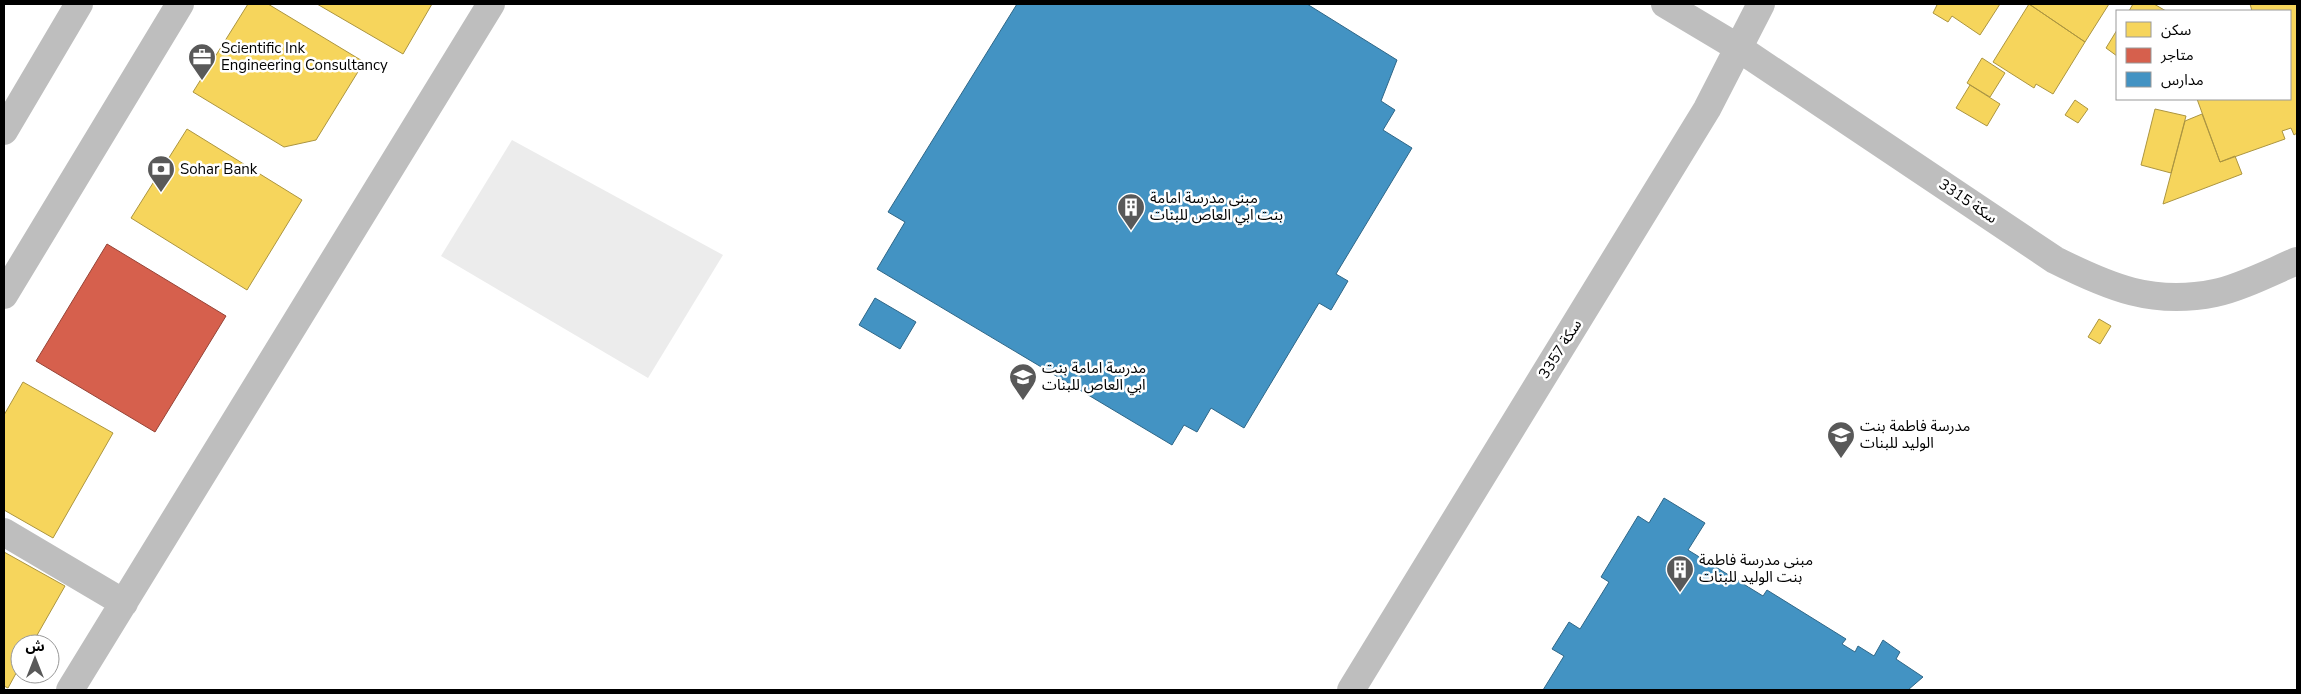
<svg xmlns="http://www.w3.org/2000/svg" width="2301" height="694" font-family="'Nunito Sans','Noto Sans Arabic',sans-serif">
<rect width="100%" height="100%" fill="#fff"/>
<path fill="#ececec" d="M512 140 723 255 648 378 441 256Z"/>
<path fill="#f6d55c" stroke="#ac9540" d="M248 4H268L364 62 316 140 284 147 193 92Z
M317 4H432L403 54Z
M1934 4H2000L1980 35 1952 16 1948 22 1933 13 1937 5Z
M2029 4H2109L2085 42Z
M2029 4 2085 42 2053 94 2036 84 2034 88 1993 62Z
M2133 4H2154L2166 11H2129Z
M2250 4H2297V133L2294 135 2291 128 2282 131 2285 139 2220 162 2197 99H2290V11H2252Z
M2117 30V56L2106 48Z
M1982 58 2005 73 1990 97 1967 83Z
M1970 85 2000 104 1987 126 1956 108Z
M2075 100 2088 109 2078 123 2065 115Z
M2155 109 2186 116 2171 173 2141 165Z
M2202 114 2220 162 2235 156 2242 174 2163 204 2185 121Z
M187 129 302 200 247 290 131 218Z
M2099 319 2111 326 2100 344 2088 337Z
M23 382 113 433 53 538 4 510V415Z
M4 552 65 586 32 644H20V666L8 688 4 686Z"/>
<path fill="#d6604d" stroke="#964336" d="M107 244 226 316 155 432 36 361Z"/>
<path fill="#4393c3" stroke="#2f6788" d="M1017 4H1307L1397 60 1381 101 1395 110 1383 130 1412 148 1336 274 1348 281 1331 310 1319 303 1244 428 1211 408 1197 432 1184 425 1172 445 877 269 905 222 888 212Z
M875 298 916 322 900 349 859 325Z
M1664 498 1705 523 1688 550 1763 596 1767 590 1846 639 1842 644 1855 652 1858 646 1874 656 1883 640 1900 652 1896 659 1923 677 1908 690H1543L1564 656 1552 649 1569 622 1580 629 1609 582 1601 577 1638 516 1649 523Z"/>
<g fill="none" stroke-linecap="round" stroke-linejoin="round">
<path stroke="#bebebe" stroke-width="28" d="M1665 4 1737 47 2055 260C2109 287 2153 306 2215 293 2240 288 2273 271 2297 261
M4 131 79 4
M4 295 180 4
M4 532 124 603
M70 690 491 4
M1351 690 1707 109 1761 4"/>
</g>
<defs>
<g id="office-pin" transform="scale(1.4375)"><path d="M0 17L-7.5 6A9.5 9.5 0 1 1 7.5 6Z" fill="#595959" stroke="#fff"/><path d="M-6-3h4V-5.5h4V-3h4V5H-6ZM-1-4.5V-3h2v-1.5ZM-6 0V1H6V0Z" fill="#fff"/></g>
<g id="bank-pin" transform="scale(1.4375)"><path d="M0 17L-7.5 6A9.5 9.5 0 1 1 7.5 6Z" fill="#595959" stroke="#fff"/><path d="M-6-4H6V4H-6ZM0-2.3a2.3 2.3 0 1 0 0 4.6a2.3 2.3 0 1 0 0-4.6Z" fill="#fff"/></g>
<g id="building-pin" transform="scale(1.4375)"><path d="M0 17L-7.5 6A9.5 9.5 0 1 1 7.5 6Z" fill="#595959" stroke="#fff"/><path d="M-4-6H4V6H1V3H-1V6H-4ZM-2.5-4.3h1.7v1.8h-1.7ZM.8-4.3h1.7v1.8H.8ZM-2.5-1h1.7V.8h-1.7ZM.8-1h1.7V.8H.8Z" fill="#fff"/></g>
<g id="school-pin" transform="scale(1.4375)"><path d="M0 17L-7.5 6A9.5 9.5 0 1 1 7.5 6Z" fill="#595959" stroke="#fff"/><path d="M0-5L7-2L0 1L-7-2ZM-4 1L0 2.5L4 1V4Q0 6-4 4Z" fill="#fff"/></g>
</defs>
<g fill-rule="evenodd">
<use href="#office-pin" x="202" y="57"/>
<use href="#bank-pin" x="161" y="169"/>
<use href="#building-pin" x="1131" y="207"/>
<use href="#school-pin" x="1023" y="377"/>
<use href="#school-pin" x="1841" y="435"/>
<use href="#building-pin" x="1680" y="569"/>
</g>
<g text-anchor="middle" stroke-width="5" stroke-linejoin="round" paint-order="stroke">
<g font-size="15" fill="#000" stroke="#fff" text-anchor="start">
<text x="221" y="53">Scientific Ink<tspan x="221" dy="17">Engineering Consultancy</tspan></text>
<text x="180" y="174">Sohar Bank</text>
<text x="1150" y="203">مبنى مدرسة امامة<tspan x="1150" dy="17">بنت ابي العاص للبنات</tspan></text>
<text x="1042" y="373">مدرسة امامة بنت<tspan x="1042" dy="17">ابي العاص للبنات</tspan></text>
<text x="1860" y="431">مدرسة فاطمة بنت<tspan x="1860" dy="17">الوليد للبنات</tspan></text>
<text x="1699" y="565">مبنى مدرسة فاطمة<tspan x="1699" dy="17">بنت الوليد للبنات</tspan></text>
</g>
<g font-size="15" fill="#000" stroke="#fff">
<text transform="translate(1968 201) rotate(34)" y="5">سكة 3315</text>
<text transform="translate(1560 349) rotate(-58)" y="5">سكة 3357</text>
</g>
</g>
<rect width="2301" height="694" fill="none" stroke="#000000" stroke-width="10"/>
<rect x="2116" y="10" width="175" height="90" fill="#ffffff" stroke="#999999"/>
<rect x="2126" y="22" width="25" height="15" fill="#f6d55c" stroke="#999999"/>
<text x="2161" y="35" font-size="15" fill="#000000">سكن</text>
<rect x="2126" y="48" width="25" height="15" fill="#d6604d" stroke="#999999"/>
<text x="2161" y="60" font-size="15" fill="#000000">متاجر</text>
<rect x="2126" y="72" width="25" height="15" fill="#4393c3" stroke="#999999"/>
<text x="2161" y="85" font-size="15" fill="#000000">مدارس</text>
<g transform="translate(35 659)"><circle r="24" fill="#ffffff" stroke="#999999"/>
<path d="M0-4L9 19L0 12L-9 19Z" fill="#595959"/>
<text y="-8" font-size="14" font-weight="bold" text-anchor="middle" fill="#000000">ش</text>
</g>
</svg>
